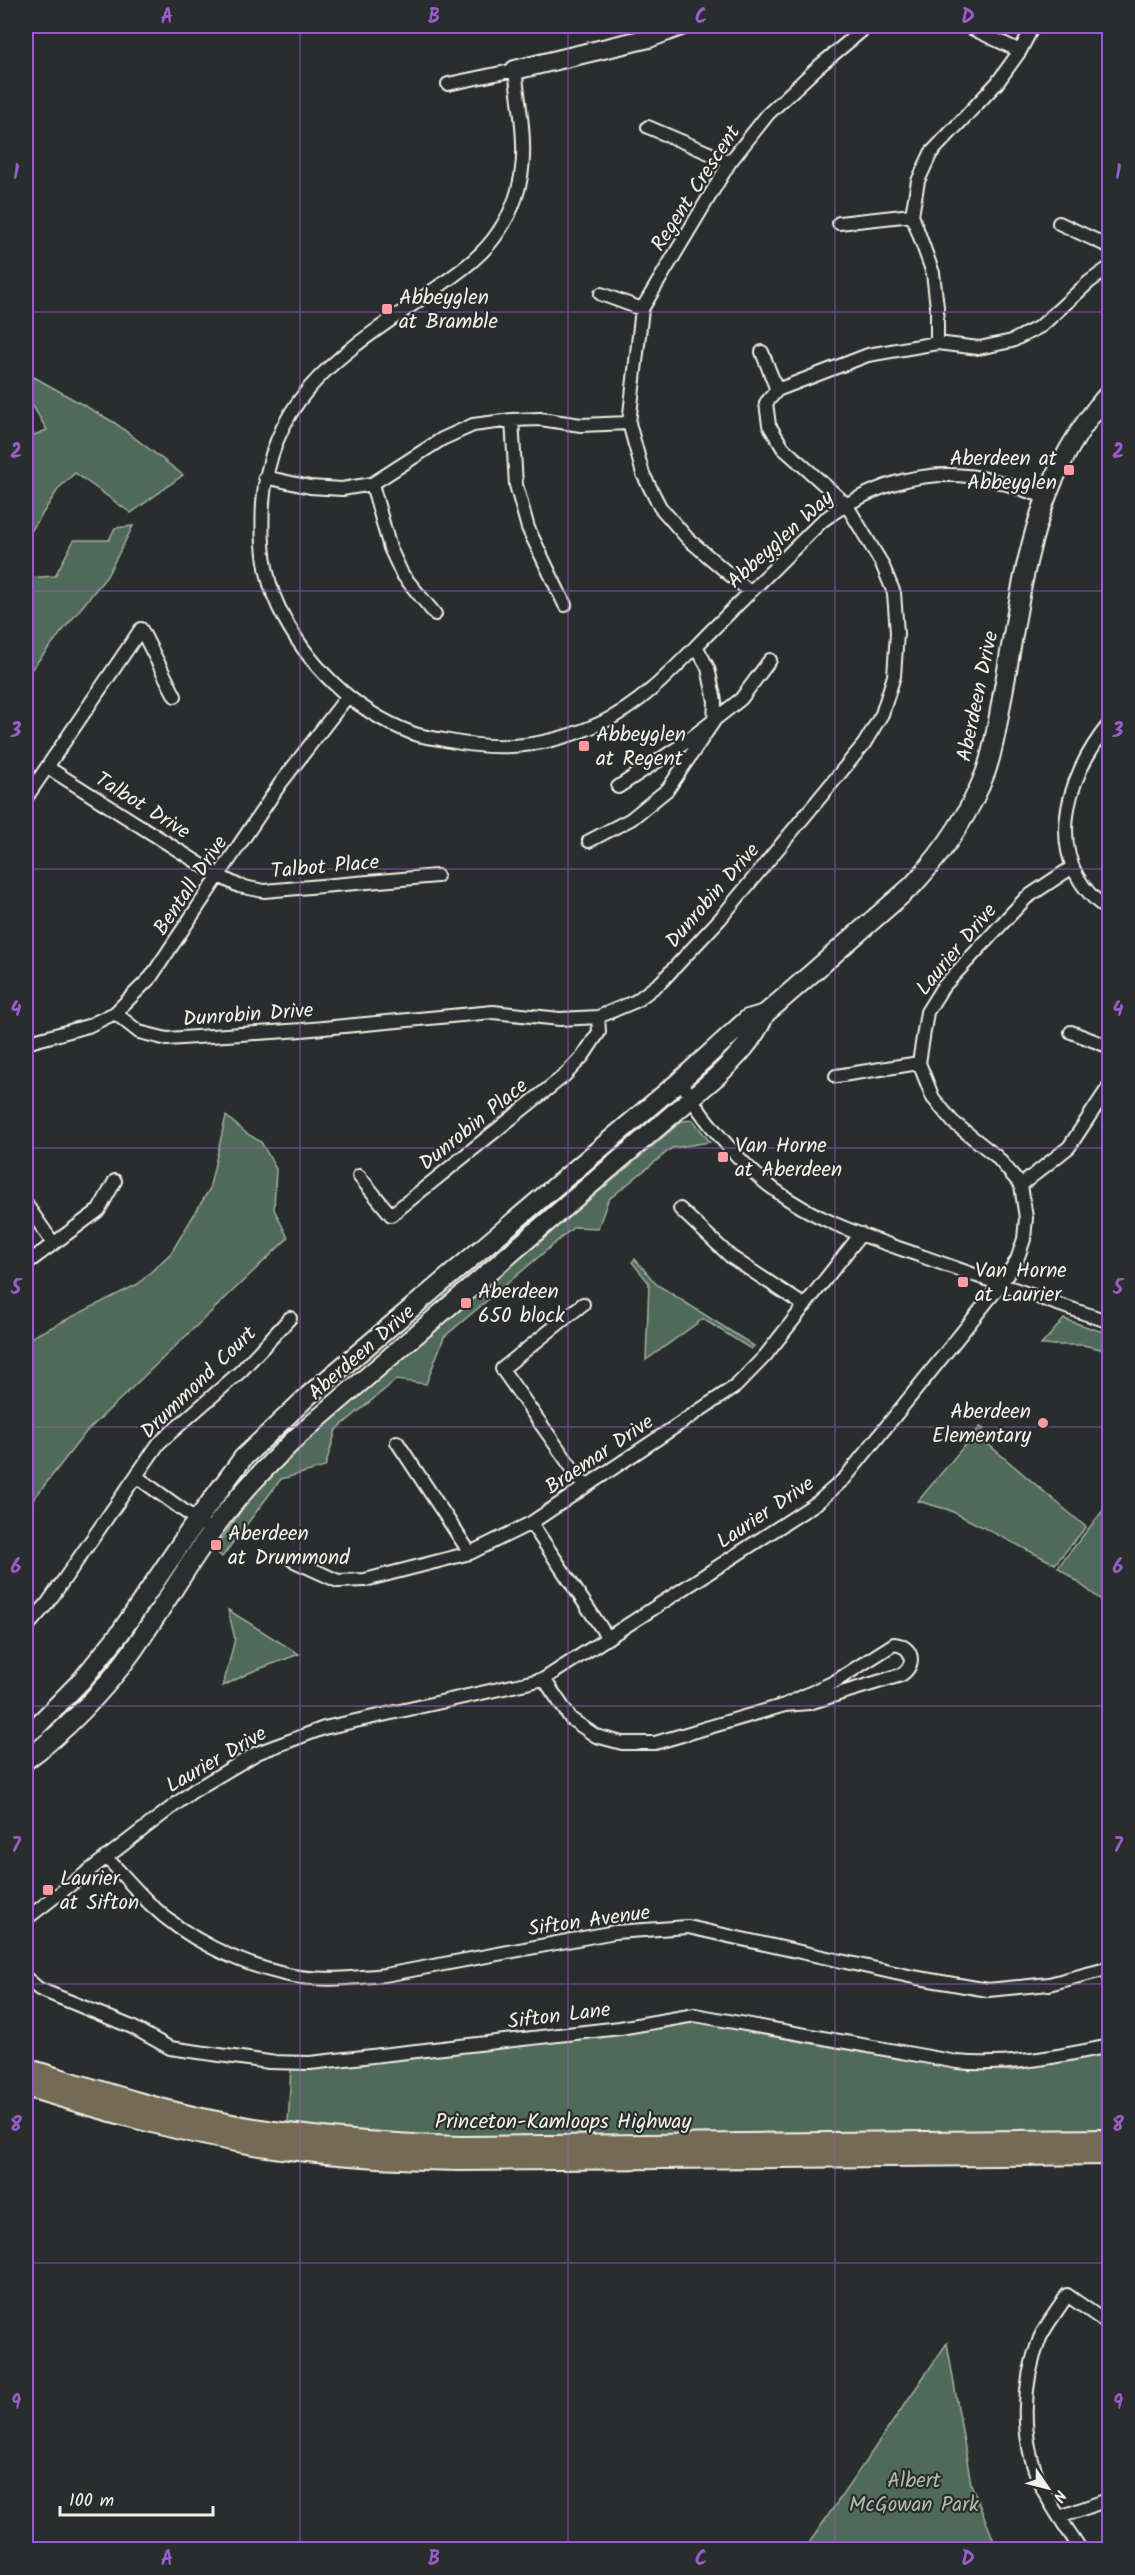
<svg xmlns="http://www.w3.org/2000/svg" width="1135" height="2575" font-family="Kalam,sans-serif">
<rect width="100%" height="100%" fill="#2a2d2e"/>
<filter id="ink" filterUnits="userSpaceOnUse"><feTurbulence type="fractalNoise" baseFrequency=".0167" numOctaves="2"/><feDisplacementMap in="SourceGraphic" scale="12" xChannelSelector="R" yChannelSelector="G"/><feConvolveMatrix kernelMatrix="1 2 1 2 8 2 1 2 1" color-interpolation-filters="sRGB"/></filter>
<g filter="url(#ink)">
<path fill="#506a59" stroke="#a2aea0" stroke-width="1.5" d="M34 377 115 423 183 475 131 513 75 473 59 488 26 539V438L47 430 26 394V387Z
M133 526 107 576 26 676V578L55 576 74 540H109L115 528Z
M226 1116 246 1133 261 1142 276 1169 274 1209 288 1238 86 1432 26 1509V1340L138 1284 171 1253 209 1190Z
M693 1120 710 1142 672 1148 608 1200 598 1228 574 1227 444 1337 426 1384 396 1380 336 1430 325 1467 281 1479 222 1557 214 1550 248 1501 287 1457 682 1121Z
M635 1259 656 1284 754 1346 751 1349 703 1319 646 1360 649 1283 632 1262Z
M1064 1319 1109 1334V1351L1083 1345H1041Z
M980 1427 984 1429 978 1435 979 1442 989 1445 1086 1527 1055 1564 949 1510 918 1501Z
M1109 1503V1606L1058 1567Z
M228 1610 299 1654 251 1672 223 1686 235 1639Z
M699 2021 850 2047 1010 2071 1109 2053V2135L443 2137 288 2125 291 2067Z
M947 2343 971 2484 994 2541 1000 2549H805Z"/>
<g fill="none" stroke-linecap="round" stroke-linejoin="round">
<g stroke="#f4f1e8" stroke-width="16">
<path id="street" d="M967 26 1020 51
M448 84 515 70C522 128 535 178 499 231 483 256 459 272 435 289 351 349 271 389 263 503 261 540 263 574 279 608 307 665 352 710 412 733 422 737 434 738 444 740 502 752 547 747 601 723 645 703 679 663 713 629 749 593 786 557 822 521 875 482 931 465 996 481 1012 485 1029 492 1045 497
M648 127 730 162
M839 223 912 215
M1059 223 1110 247
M601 294 642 309
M937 343V307L933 273 912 215 918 181 931 153 997 83 1020 51 1033 26
M762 352 777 390
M777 390 868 355 937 343 979 348 1012 341 1041 326 1089 282 1110 267
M512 420 516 485 528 528 565 605
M265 477 310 487 342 489 372 484 442 439 473 425 512 420 540 419 581 425 629 423
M372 484 390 548 402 574 435 614
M750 592 688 539 660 507 643 474 629 423 642 309 730 162 768 114 818 67 865 28 872 26
M1110 723C1064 778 1040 864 1110 911
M47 767 219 876 239 886 264 891 437 876
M618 787 682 745 741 699 770 660
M26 798 141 629 175 696
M589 841 631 819 668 789 714 721 715 701 708 668 696 646
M115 1013 139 1032 167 1039 302 1030 493 1012 560 1019 598 1017 636 1001 661 982 720 919 864 744 882 714 894 676 897 633 894 593 882 564 846 504 783 448 769 425 766 403 777 390
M1071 1032 1110 1047
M26 1043 88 1026 115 1013 151 977 280 784 347 697
M836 1076 919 1063
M681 1080C698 1115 743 1167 775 1190 819 1223 874 1239 924 1257 986 1279 1047 1301 1110 1322
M359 1176 391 1215 565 1075 583 1056 599 1032 598 1017
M1021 1185 1069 1147 1110 1085
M26 1204 53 1243
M680 1209 731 1257 805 1306
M26 1264 99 1210 115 1181
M583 1304 502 1369 584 1485
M397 1442 470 1553
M137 1477 212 1531
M531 1523 608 1638
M292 1560 338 1581 365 1580 470 1553 531 1523 736 1386 765 1356 861 1234
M26 1628 47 1604 159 1443 241 1371 290 1318
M544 1679 571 1719 596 1736 622 1743H655L785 1705 834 1682 894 1644C913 1646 917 1665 901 1675L809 1703 785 1705
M106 1857C121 1873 135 1889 150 1904 185 1938 237 1963 284 1974 316 1982 353 1978 385 1975L615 1932 688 1927 913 1977 988 1990 1049 1984 1110 1968
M26 1919 193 1791 257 1753 324 1728 544 1679 818 1502 845 1478 1001 1284 1017 1260 1024 1239 1026 1218 1021 1185 996 1156 953 1122 933 1098 919 1063 927 1012 942 988 1026 898 1071 868
M26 1978 39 1989 132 2027 170 2048 269 2062 310 2063 620 2028 695 2015 957 2062C1009 2067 1059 2056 1110 2046
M1060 2517 1110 2499
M1081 2550C1067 2528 1050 2506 1040 2483 1020 2437 1022 2383 1040 2338 1047 2323 1059 2309 1067 2295L1110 2325"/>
</g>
<g stroke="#f4f1e8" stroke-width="22">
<path id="secondary" d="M515 70 649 38 681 26
M26 1735 36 1727 82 1680 120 1633 197 1520 243 1458 309 1395 681 1080 748 1019 765 1014 780 1001 913 885C944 851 970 814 986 771 996 742 999 712 1005 682 1024 574 1033 478 1110 392
M26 1760C63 1733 104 1691 131 1653 159 1613 184 1571 212 1531 237 1496 267 1466 298 1436L717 1076C736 1058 754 1040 765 1014"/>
</g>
<g stroke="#f4f1e8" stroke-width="24">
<path id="primary" d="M26 2069C86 2087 145 2107 207 2120 291 2138 376 2144 462 2147L1110 2140
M26 2086C102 2109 180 2132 259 2145 325 2155 392 2159 459 2160L1110 2154"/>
</g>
<use href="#street" stroke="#2a2d2e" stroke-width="12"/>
<use href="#secondary" stroke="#2a2d2e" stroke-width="18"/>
<use href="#primary" stroke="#746b52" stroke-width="20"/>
</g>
</g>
<path fill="none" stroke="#995dc9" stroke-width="1.5" stroke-opacity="0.55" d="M300 26V2550M568 26V2550M835 26V2550M26 312H1110M26 591H1110M26 869H1110M26 1148H1110M26 1427H1110M26 1706H1110M26 1984H1110M26 2263H1110"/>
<g fill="#ff9aa2" stroke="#2a2d2e" stroke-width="2">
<rect x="381" y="303" width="12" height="12" rx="3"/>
<rect x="1063" y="464" width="12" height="12" rx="3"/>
<rect x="578" y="740" width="12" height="12" rx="3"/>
<rect x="717" y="1151" width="12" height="12" rx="3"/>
<rect x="957" y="1276" width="12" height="12" rx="3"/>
<rect x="460" y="1297" width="12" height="12" rx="3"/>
<circle cx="1043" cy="1423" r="6"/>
<rect x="210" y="1539" width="12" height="12" rx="3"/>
<rect x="42" y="1884" width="12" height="12" rx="3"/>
</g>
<g text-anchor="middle" stroke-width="4.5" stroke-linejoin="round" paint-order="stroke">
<g font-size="21" fill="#f4f1e8" stroke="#2a2d2e">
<text transform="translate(695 188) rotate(-57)" y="7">Regent Crescent</text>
<text transform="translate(780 539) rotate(-42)" y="7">Abbeyglen Way</text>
<text transform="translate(977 696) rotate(-78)" y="7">Aberdeen Drive</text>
<text transform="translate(143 805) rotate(32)" y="7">Talbot Drive</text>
<text transform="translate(325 866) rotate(-5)" y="7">Talbot Place</text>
<text transform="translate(190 885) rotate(-56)" y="7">Bentall Drive</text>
<text transform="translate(712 895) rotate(-49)" y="7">Dunrobin Drive</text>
<text transform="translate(956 949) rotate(-50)" y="7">Laurier Drive</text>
<text transform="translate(248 1014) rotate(-4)" y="7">Dunrobin Drive</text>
<text transform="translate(473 1124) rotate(-39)" y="7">Dunrobin Place</text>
<text transform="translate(361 1352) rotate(-41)" y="7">Aberdeen Drive</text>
<text transform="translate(198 1382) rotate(-44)" y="7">Drummond Court</text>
<text transform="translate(599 1454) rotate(-34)" y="7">Braemar Drive</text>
<text transform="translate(765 1512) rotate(-34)" y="7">Laurier Drive</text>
<text transform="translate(216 1759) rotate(-30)" y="7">Laurier Drive</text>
<text transform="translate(589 1920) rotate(-8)" y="7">Sifton Avenue</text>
<text transform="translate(559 2015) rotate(-7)" y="7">Sifton Lane</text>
<text x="563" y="2128">Princeton-Kamloops Highway</text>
</g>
<g font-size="21" fill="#f4f1e8" stroke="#2a2d2e" text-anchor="start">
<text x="399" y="304">Abbeyglen<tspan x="399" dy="24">at Bramble</tspan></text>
<text x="1057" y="465" text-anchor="end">Aberdeen at<tspan x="1057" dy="24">Abbeyglen</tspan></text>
<text x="596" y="741">Abbeyglen<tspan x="596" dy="24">at Regent</tspan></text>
<text x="735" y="1152">Van Horne<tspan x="735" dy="24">at Aberdeen</tspan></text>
<text x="975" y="1277">Van Horne<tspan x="975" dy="24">at Laurier</tspan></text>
<text x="478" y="1298">Aberdeen<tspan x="478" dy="24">650 block</tspan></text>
<text x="1031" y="1418" text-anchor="end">Aberdeen<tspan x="1031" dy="24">Elementary</tspan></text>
<text x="228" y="1540">Aberdeen<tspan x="228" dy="24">at Drummond</tspan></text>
<text x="60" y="1885">Laurier<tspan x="60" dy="24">at Sifton</tspan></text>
</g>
<g font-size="21" fill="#b2bbaf" stroke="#2a2d2e">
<text x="914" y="2487">Albert<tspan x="914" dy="24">McGowan Park</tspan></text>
</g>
</g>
<rect width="1135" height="2575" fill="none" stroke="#2a2d2e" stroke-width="66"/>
<g transform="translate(1048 2488) rotate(125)" stroke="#2a2d2e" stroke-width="4.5" paint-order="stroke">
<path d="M0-4.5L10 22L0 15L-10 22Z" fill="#f4f1e8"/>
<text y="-9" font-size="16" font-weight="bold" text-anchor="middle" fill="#f4f1e8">N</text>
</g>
<path d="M60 2506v9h153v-9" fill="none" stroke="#f4f1e8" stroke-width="3"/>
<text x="69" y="2506" font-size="18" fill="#f4f1e8" stroke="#2a2d2e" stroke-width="4.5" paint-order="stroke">100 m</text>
<rect x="33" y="33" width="1069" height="2509" fill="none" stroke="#995dc9" stroke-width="2"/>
<g font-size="20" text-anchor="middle" font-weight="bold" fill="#995dc9">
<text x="167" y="23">A</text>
<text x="434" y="23">B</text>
<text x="701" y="23">C</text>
<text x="968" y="23">D</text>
<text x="16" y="179">1</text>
<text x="1118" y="179">1</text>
<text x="16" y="458">2</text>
<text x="1118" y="458">2</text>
<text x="16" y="737">3</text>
<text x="1118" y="737">3</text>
<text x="16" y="1016">4</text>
<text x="1118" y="1016">4</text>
<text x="16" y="1294">5</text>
<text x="1118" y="1294">5</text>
<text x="16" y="1573">6</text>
<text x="1118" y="1573">6</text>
<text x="16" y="1852">7</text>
<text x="1118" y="1852">7</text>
<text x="16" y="2131">8</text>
<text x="1118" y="2131">8</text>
<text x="16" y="2409">9</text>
<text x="1118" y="2409">9</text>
<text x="167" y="2565">A</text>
<text x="434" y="2565">B</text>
<text x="701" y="2565">C</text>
<text x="968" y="2565">D</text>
</g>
</svg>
